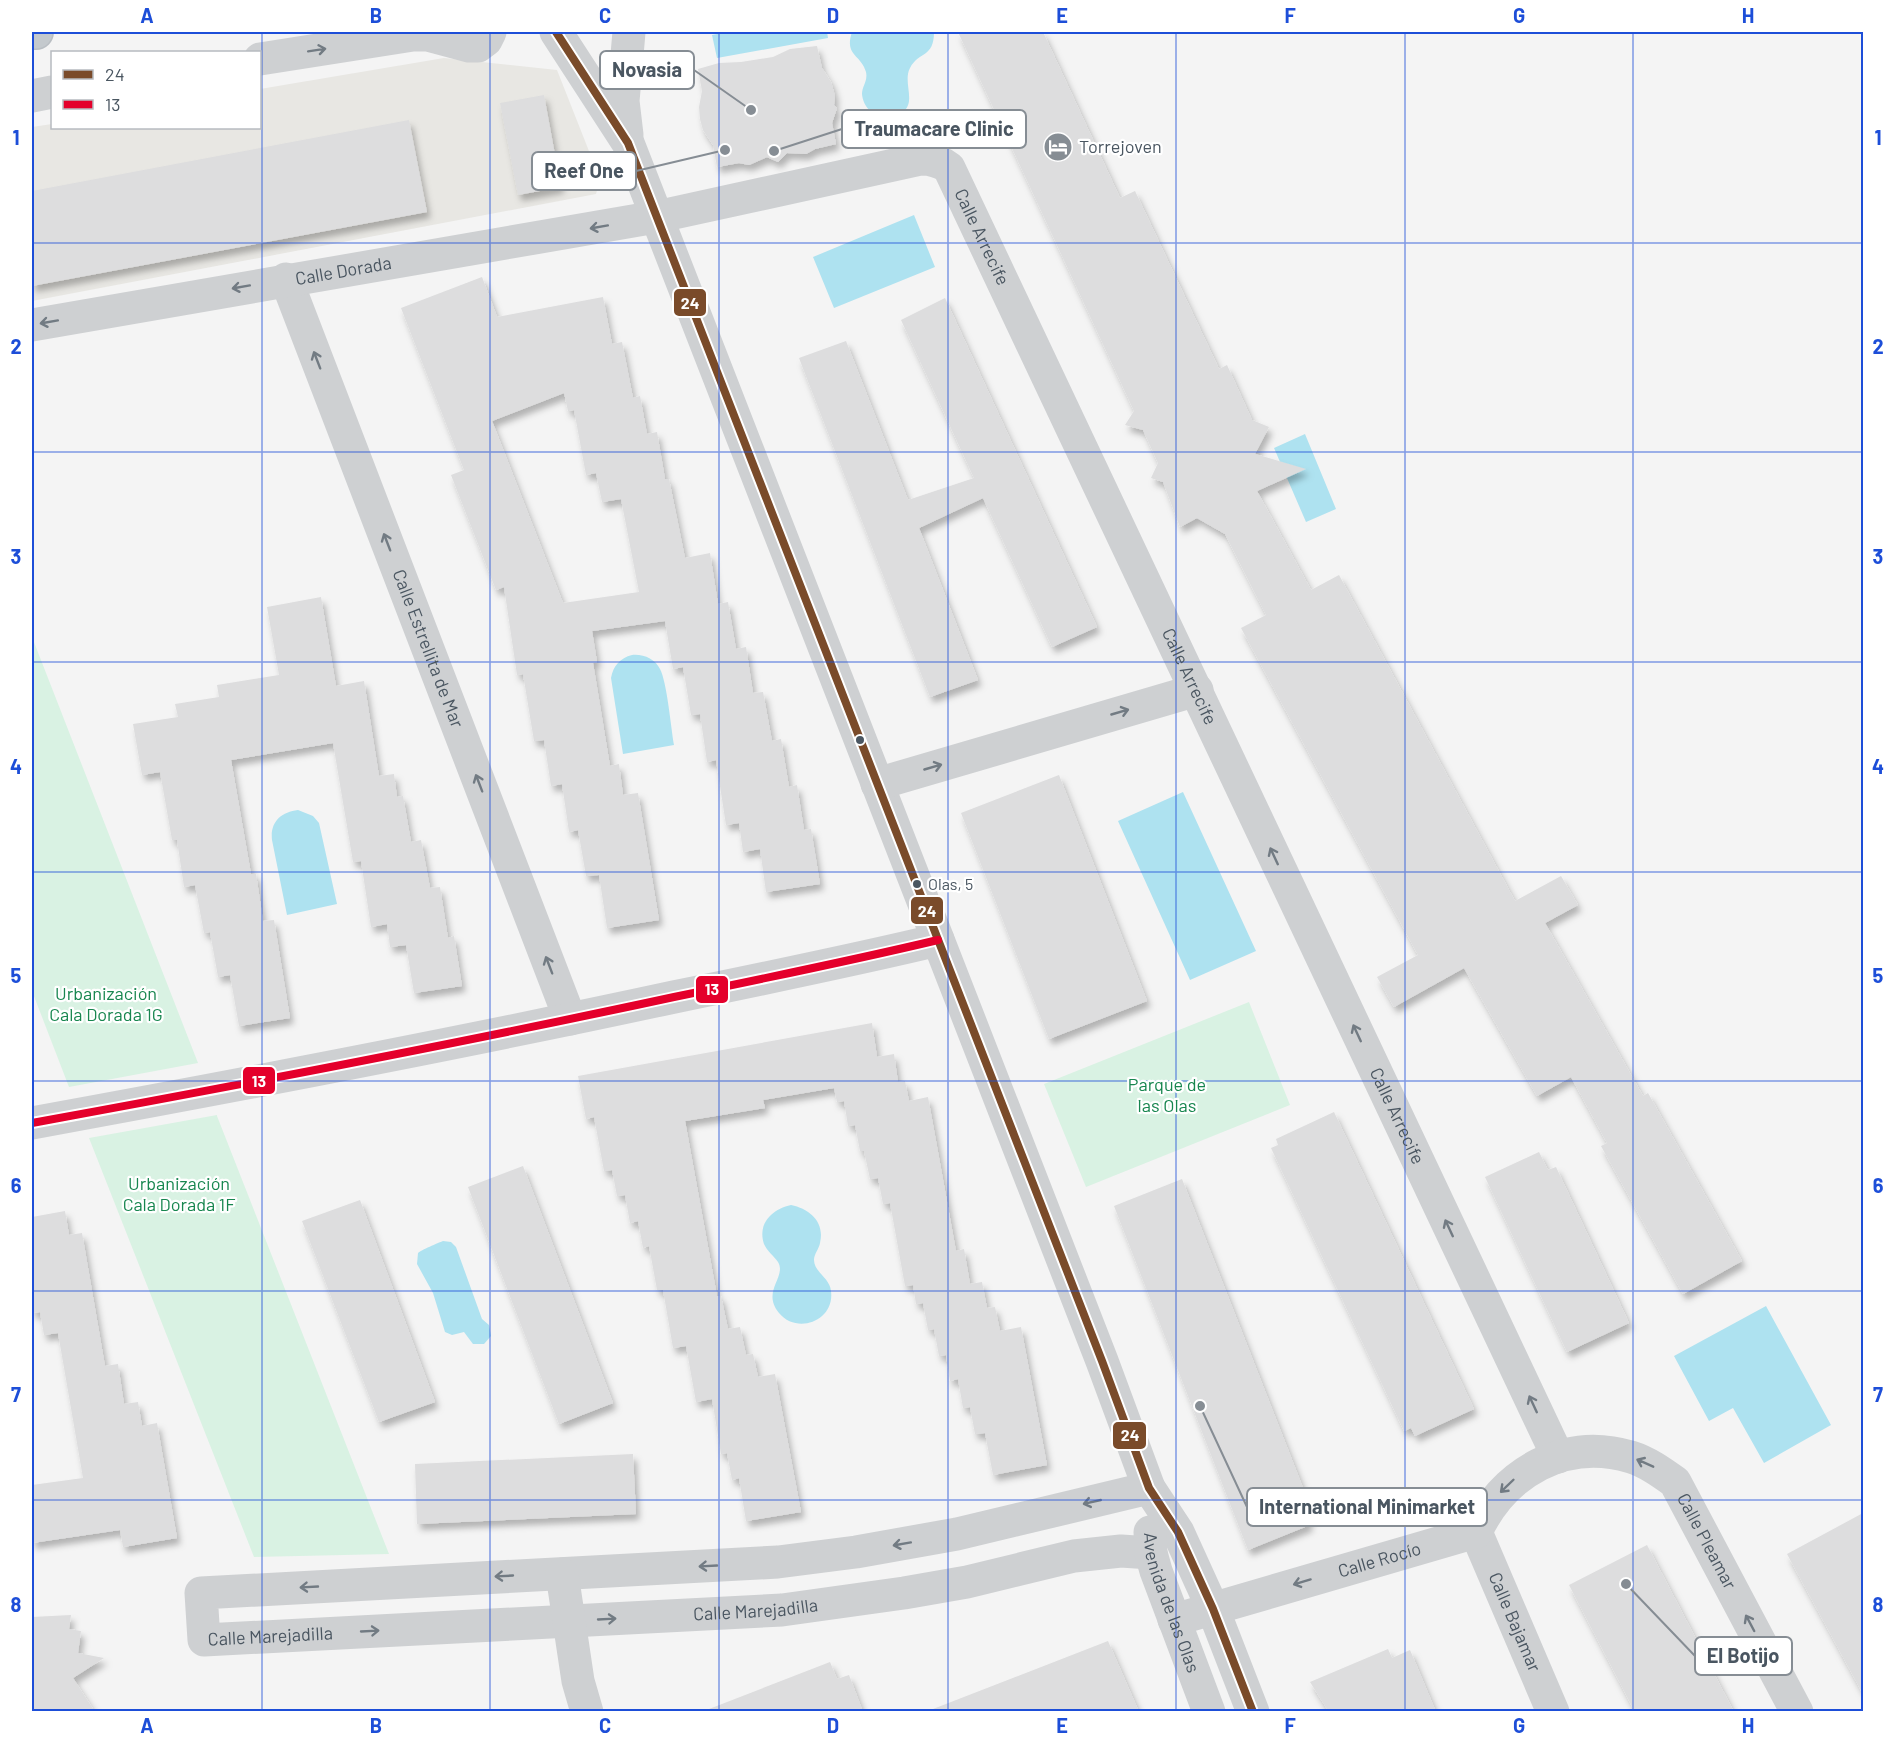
<svg xmlns="http://www.w3.org/2000/svg" width="1895" height="1743" font-family="Barlow,sans-serif">
<defs>
<filter id="shadow"><feDropShadow dx="3.5" dy="6" stdDeviation="3" flood-color="#0004"/></filter>
</defs>
<rect width="100%" height="100%" fill="#f4f4f4"/>
<path fill="#e8e7e3" d="M444 58 557 70 600 179 596 194 32 301V127L52 124V128H260V89Z"/>
<path fill="#d9f2e3" d="M32 637 198 1063 69 1087 32 991Z
M1249 1002 1290 1105 1086 1187 1044 1084Z
M217 1115V1116L389 1554 254 1557 89 1138Z"/>
<path fill="#aee2f0" d="M728 32H827L828 38 717 58 712 35Z
M852 32H934C934 58 919 51 910 68 901 85 923 110 891 117 876 120 863 108 862 94 862 86 868 81 866 72 861 54 844 56 852 32Z
M914 215 935 267 834 308 813 257Z
M1305 434 1336 509 1306 522 1274 448Z
M632 655C644 654 655 659 660 669 667 682 671 728 674 745L623 754 611 678C613 666 620 658 632 655Z
M1183 792 1256 951 1190 980 1118 821Z
M298 810 313 816 319 823 337 904 287 915 272 840C270 822 281 812 298 810Z
M791 1205C810 1209 825 1222 820 1243 819 1249 814 1254 814 1260 814 1272 830 1278 831 1291 835 1321 797 1335 779 1313 761 1291 787 1277 778 1262 774 1256 767 1251 764 1244 757 1223 773 1209 791 1205Z
M443 1241 451 1242 456 1247 482 1319 489 1325 491 1336 484 1344H473L464 1332 452 1335 445 1332 433 1293 417 1264 418 1253C421 1250 438 1243 443 1241Z
M1766 1306 1831 1425 1764 1463 1733 1408 1709 1421 1674 1356Z"/>
<path fill="#ddddde" fill-rule="evenodd" filter="url(#shadow)" d="M958 32H1043L1120 198 1135 191 1219 369 1227 365 1252 420 1269 427 1255 454 1306 469 1257 491 1311 590 1339 575 1515 901 1561 876 1578 905 1545 923 1643 1096 1648 1093 1742 1261 1683 1294 1601 1146 1607 1143 1571 1077 1537 1096 1464 968 1394 1007 1377 977 1418 955 1241 628 1266 615 1225 534 1197 518 1180 527 1163 482 1151 478 1158 463 1143 430 1125 425 1134 411Z
M817 46 822 68 831 82 835 96 834 105 837 108 832 123 836 144 815 149 806 154 787 153 778 162 767 157 749 165 739 163 717 167 713 145 703 130 700 119 699 107 702 91 698 69 719 63 741 62 773 57 790 49Z
M544 95 561 187 518 195 500 103Z
M409 120 427 212 32 286V191Z
M482 277 497 317 603 297 612 344 622 342 633 398 640 396 647 434 657 432 665 479H669L685 558 710 553 718 604 728 602 736 649 746 647 753 693 763 692 772 741 781 739 789 787 797 785 804 830 811 829 820 884 766 892 760 849 743 852 739 823 726 825 716 760 707 762 700 714 691 715 683 667 673 669 665 621 592 631 597 662 593 663 610 766 619 764 623 795 638 793 659 920 607 928 599 875 586 876 578 830 569 832 562 784 551 786 544 740 534 741 523 674 517 675 504 587 496 590 451 475 464 470 401 308ZM564 393 568 411 574 410 586 475 596 473 602 502 621 499 639 592 563 603 492 421Z
M945 298 1097 627 1052 647 983 498 919 528 978 680 930 697 799 358 846 341 908 500 974 478 901 320Z
M321 597 336 686 364 681 379 776 394 774 397 797 403 796 411 842 421 840 430 888 440 887 448 938 454 936 462 986 414 993 406 945 390 947 387 924 371 927 361 861 353 862 333 743 231 760 251 874H256L263 921 274 920 290 1018 239 1026 230 975 218 977 210 932 204 933 195 885 184 887 177 840H172L160 772 142 775 133 724 178 717 175 704 219 697 217 685 279 675 267 607Z
M1059 775 1147 1001 1049 1039 961 813Z
M872 1023 877 1057 894 1054 898 1082 905 1081 909 1101 928 1097 956 1251 964 1249 970 1284 982 1282 987 1308 995 1307 1000 1331 1021 1327 1047 1465 993 1475 985 1433 975 1434 970 1407 963 1408 958 1379 950 1381 946 1355 939 1356 934 1329 928 1330 923 1303 916 1304 913 1285 905 1286 890 1203 883 1204 878 1178 870 1179 864 1151H860L855 1125 848 1126 844 1101 837 1102 834 1088 763 1100 765 1108 685 1121 717 1296H721L728 1329 740 1327 746 1355 753 1354 758 1377 775 1374 801 1512 746 1521 739 1478 732 1480 727 1453 721 1454 712 1399 696 1402 686 1346 673 1348 663 1290H657L649 1246 643 1248 638 1221 630 1223 625 1195 617 1196 612 1170 604 1171 594 1117 586 1119 578 1076Z
M1334 1112 1474 1409 1415 1436 1411 1428 1404 1431 1271 1148 1278 1145 1276 1139Z
M1539 1152 1548 1170 1556 1167 1629 1323 1567 1352 1485 1177Z
M523 1166 613 1403 559 1424 468 1187Z
M1182 1179 1314 1516 1307 1519 1310 1525 1248 1550 1114 1206Z
M360 1200 435 1402 379 1422 302 1221Z
M65 1211 69 1235 82 1233 105 1366 118 1364 124 1404 138 1402 142 1426 157 1423 177 1538 123 1547 120 1530 32 1543V1485L83 1478 58 1333 44 1335 40 1312 32 1313V1217Z
M633 1454 636 1514 417 1524 415 1464Z
M1863 1513V1694L1787 1554Z
M1647 1545 1734 1712H1635L1569 1585Z
M71 1615 69 1629 81 1631 78 1653 104 1658 73 1678 95 1712H32V1617Z
M1108 1641 1139 1712H933V1709Z
M1388 1649 1392 1658 1410 1650 1436 1712H1329L1310 1682Z
M830 1662 837 1679 849 1675 863 1712H709V1709Z"/>
<g fill="none" stroke-linecap="round" stroke-linejoin="round">
<g stroke="#b9bec3" stroke-width="36">
<path id="trunk" d="M32 32H36"/>
</g>
<g stroke="#ced0d2" stroke-width="33">
<path d="M556 32 628 143 1102 1361 1149 1488 1178 1532 1213 1609 1253 1712"/>
<path d="M260 59 413 35H428L469 46H478L486 40 490 32"/>
<path d="M32 96 52 92"/>
<path d="M627 135 623 101 629 32"/>
<path id="s1" d="M286 279 570 1019"/>
<path id="s2" d="M32 325 656 217 921 159C932 159 940 161 949 168L1558 1457"/>
<path d="M877 784 1197 690"/>
<path d="M32 1123C246 1084 461 1043 674 997 762 979 850 961 938 940"/>
<path id="s3" d="M1149 1488 957 1534 856 1552 778 1562 201 1593 204 1640 782 1610 904 1593 967 1582 1074 1556 1121 1551 1151 1553"/>
<path id="s4" d="M1150 1532 1151 1553 1156 1571 1209 1712"/>
<path id="s5" d="M1476 1532 1553 1712"/>
<path d="M562 1574 578 1681 587 1712"/>
<path id="s6" d="M1174 1620 1476 1532C1504 1472 1565 1437 1631 1457 1647 1462 1661 1472 1675 1482L1797 1712"/>
</g>
<use href="#trunk" stroke="#c4c9cd" stroke-width="33"/>
<g stroke="#fff" stroke-width="12">
<path id="bus-1" d="M556 32 628 143 1102 1361 1149 1488 1178 1532 1213 1609 1253 1712"/>
</g>
<g stroke="#fff" stroke-width="12">
<path id="bus-2" d="M32 1123C246 1084 461 1043 674 997 762 979 850 961 938 940"/>
</g>
<use href="#bus-1" stroke="#7a4b2a" stroke-width="8"/>
<use href="#bus-2" stroke="#e4002b" stroke-width="8"/>
</g>
<defs><path id="oneway-shaft" d="M-6 0H5M1.5-3L5.5 0L1.5 3" fill="none" stroke-width="1.6" stroke-linecap="round" stroke-linejoin="round" transform="scale(1.5)"/></defs>
<g stroke="#727b83">
<use href="#oneway-shaft" transform="translate(317 50) rotate(-9)"/>
<use href="#oneway-shaft" transform="translate(599 227) rotate(170)"/>
<use href="#oneway-shaft" transform="translate(241 287) rotate(170)"/>
<use href="#oneway-shaft" transform="translate(49 322) rotate(170)"/>
<use href="#oneway-shaft" transform="translate(317 360) rotate(-111)"/>
<use href="#oneway-shaft" transform="translate(387 542) rotate(-111)"/>
<use href="#oneway-shaft" transform="translate(1120 712) rotate(-16)"/>
<use href="#oneway-shaft" transform="translate(933 767) rotate(-16)"/>
<use href="#oneway-shaft" transform="translate(479 783) rotate(-111)"/>
<use href="#oneway-shaft" transform="translate(1274 856) rotate(-115)"/>
<use href="#oneway-shaft" transform="translate(549 965) rotate(-111)"/>
<use href="#oneway-shaft" transform="translate(1357 1033) rotate(-115)"/>
<use href="#oneway-shaft" transform="translate(1449 1228) rotate(-115)"/>
<use href="#oneway-shaft" transform="translate(1533 1404) rotate(-115)"/>
<use href="#oneway-shaft" transform="translate(1645 1463) rotate(-156)"/>
<use href="#oneway-shaft" transform="translate(1507 1486) rotate(136)"/>
<use href="#oneway-shaft" transform="translate(1092 1502) rotate(167)"/>
<use href="#oneway-shaft" transform="translate(902 1544) rotate(170)"/>
<use href="#oneway-shaft" transform="translate(708 1566) rotate(177)"/>
<use href="#oneway-shaft" transform="translate(504 1576) rotate(177)"/>
<use href="#oneway-shaft" transform="translate(1302 1582) rotate(163)"/>
<use href="#oneway-shaft" transform="translate(309 1587) rotate(177)"/>
<use href="#oneway-shaft" transform="translate(607 1619) rotate(-3)"/>
<use href="#oneway-shaft" transform="translate(1750 1623) rotate(-118)"/>
<use href="#oneway-shaft" transform="translate(370 1631) rotate(-3)"/>
</g>
<path fill="none" stroke="#1d4ed8" stroke-width="1.5" stroke-opacity="0.55" d="M262 32V1712M490 32V1712M719 32V1712M948 32V1712M1176 32V1712M1405 32V1712M1633 32V1712M32 243H1864M32 452H1864M32 662H1864M32 872H1864M32 1081H1864M32 1291H1864M32 1500H1864"/>
<defs>
<g id="hotel-disc" transform="scale(1.5)"><circle r="9.5" fill="#868d94" stroke="#fff"/><path d="M-6-4.5h1.5V1H6V5H4.5V3h-9V5H-6ZM-4 0a1.8 1.8 0 1 1 3.6 0ZM.5 0V-2.5h3Q6-2.5 6 0Z" fill="#fff"/></g>
</defs>
<g fill-rule="evenodd">
<use href="#hotel-disc" x="1058" y="147"/>
</g>
<g fill="#4a5661" stroke="#fff" stroke-width="2">
<circle cx="860" cy="740" r="5"/>
<circle cx="917" cy="884" r="5"/>
</g>
<g text-anchor="middle" stroke-width="4.5" stroke-linejoin="round" paint-order="stroke">
<g font-size="16" fill="#4a5661" stroke="#fff" text-anchor="start">
<text x="928" y="890">Olas, 5</text>
</g>
<g font-size="18" fill="#4a5661" stroke="#fff" text-anchor="start">
<text x="1079" y="153">Torrejoven</text>
</g>
<g font-size="18" fill="#4a5661" stroke="#fff">
<text dy="6" stroke="none"><textPath href="#s2" startOffset="1011">Calle Arrecife</textPath></text>
<text dy="6" stroke="none"><textPath href="#s2" startOffset="316">Calle Dorada</textPath></text>
<text dy="6" stroke="none"><textPath href="#s1" startOffset="396">Calle Estrellita de Mar</textPath></text>
<text dy="6" stroke="none"><textPath href="#s2" startOffset="1497">Calle Arrecife</textPath></text>
<text dy="6" stroke="none"><textPath href="#s2" startOffset="1983">Calle Arrecife</textPath></text>
<text dy="6" stroke="none"><textPath href="#s6" startOffset="621">Calle Pleamar</textPath></text>
<text dy="6" stroke="none"><textPath href="#s6" startOffset="214">Calle Rocío</textPath></text>
<text dy="6" stroke="none"><textPath href="#s4" startOffset="74">Avenida de las Olas</textPath></text>
<text dy="6" stroke="none"><textPath href="#s3" startOffset="1556">Calle Marejadilla</textPath></text>
<text dy="6" stroke="none"><textPath href="#s5" startOffset="98">Calle Bajamar</textPath></text>
<text dy="6" stroke="none"><textPath href="#s3" startOffset="1070">Calle Marejadilla</textPath></text>
</g>
<g font-size="18" fill="#17864f" stroke="#fff">
<text x="106" y="1000">Urbanización<tspan x="106" dy="21">Cala Dorada 1G</tspan></text>
<text x="1167" y="1091">Parque de<tspan x="1167" dy="21">las Olas</tspan></text>
<text x="179" y="1190">Urbanización<tspan x="179" dy="21">Cala Dorada 1F</tspan></text>
</g>
</g>
<path fill="none" stroke="#868d94" stroke-width="2" d="M751 110L694 70M774 151L842 129M725 150L636 171M1200 1406L1247 1507M1626 1584L1695 1656"/>
<g fill="#868d94" stroke="#fff" stroke-width="2">
<circle cx="751" cy="110" r="6"/>
<circle cx="774" cy="151" r="6"/>
<circle cx="725" cy="150" r="6"/>
<circle cx="1200" cy="1406" r="6"/>
<circle cx="1626" cy="1584" r="6"/>
</g>
<g fill="#fff" stroke="#868d94" stroke-width="2">
<rect x="600" y="51" width="94" height="38" rx="6"/>
<rect x="842" y="110" width="184" height="38" rx="6"/>
<rect x="532" y="152" width="104" height="38" rx="6"/>
<rect x="1247" y="1488" width="240" height="38" rx="6"/>
<rect x="1695" y="1637" width="97" height="38" rx="6"/>
</g>
<g font-size="20" text-anchor="middle" font-weight="bold" fill="#4a5661">
<text x="647" y="77">Novasia</text>
<text x="934" y="136">Traumacare Clinic</text>
<text x="584" y="178">Reef One</text>
<text x="1367" y="1514">International Minimarket</text>
<text x="1743" y="1663">El Botijo</text>
</g>
<g stroke="#fff" stroke-width="2">
<rect x="673" y="288" width="34" height="29" rx="6" fill="#7a4b2a"/>
<rect x="910" y="896" width="34" height="29" rx="6" fill="#7a4b2a"/>
<rect x="695" y="975" width="34" height="29" rx="6" fill="#e4002b"/>
<rect x="242" y="1066" width="34" height="29" rx="6" fill="#e4002b"/>
<rect x="1112" y="1421" width="35" height="29" rx="6" fill="#7a4b2a"/>
</g>
<g font-size="16" text-anchor="middle" font-weight="bold" fill="#fff">
<text x="690" y="309">24</text>
<text x="927" y="917">24</text>
<text x="712" y="995">13</text>
<text x="259" y="1087">13</text>
<text x="1130" y="1441">24</text>
</g>
<rect width="1895" height="1743" fill="none" stroke="#ffffff" stroke-width="66"/>
<rect x="51" y="51" width="210" height="78" fill="#ffffff" stroke="#b7bbc0" stroke-width="1.5"/>
<rect x="63" y="70" width="30" height="9" fill="#7a4b2a" stroke="#b7bbc0" stroke-width="1.5"/>
<text x="105" y="81" font-size="18" fill="#4a5661">24</text>
<rect x="63" y="100" width="30" height="9" fill="#e4002b" stroke="#b7bbc0" stroke-width="1.5"/>
<text x="105" y="111" font-size="18" fill="#4a5661">13</text>
<rect x="33" y="33" width="1829" height="1677" fill="none" stroke="#1d4ed8" stroke-width="2"/>
<g font-size="20" text-anchor="middle" font-weight="bold" fill="#1d4ed8">
<text x="147" y="23">A</text>
<text x="376" y="23">B</text>
<text x="605" y="23">C</text>
<text x="833" y="23">D</text>
<text x="1062" y="23">E</text>
<text x="1290" y="23">F</text>
<text x="1519" y="23">G</text>
<text x="1748" y="23">H</text>
<text x="16" y="145">1</text>
<text x="1878" y="145">1</text>
<text x="16" y="354">2</text>
<text x="1878" y="354">2</text>
<text x="16" y="564">3</text>
<text x="1878" y="564">3</text>
<text x="16" y="774">4</text>
<text x="1878" y="774">4</text>
<text x="16" y="983">5</text>
<text x="1878" y="983">5</text>
<text x="16" y="1193">6</text>
<text x="1878" y="1193">6</text>
<text x="16" y="1402">7</text>
<text x="1878" y="1402">7</text>
<text x="16" y="1612">8</text>
<text x="1878" y="1612">8</text>
<text x="147" y="1733">A</text>
<text x="376" y="1733">B</text>
<text x="605" y="1733">C</text>
<text x="833" y="1733">D</text>
<text x="1062" y="1733">E</text>
<text x="1290" y="1733">F</text>
<text x="1519" y="1733">G</text>
<text x="1748" y="1733">H</text>
</g>
</svg>
